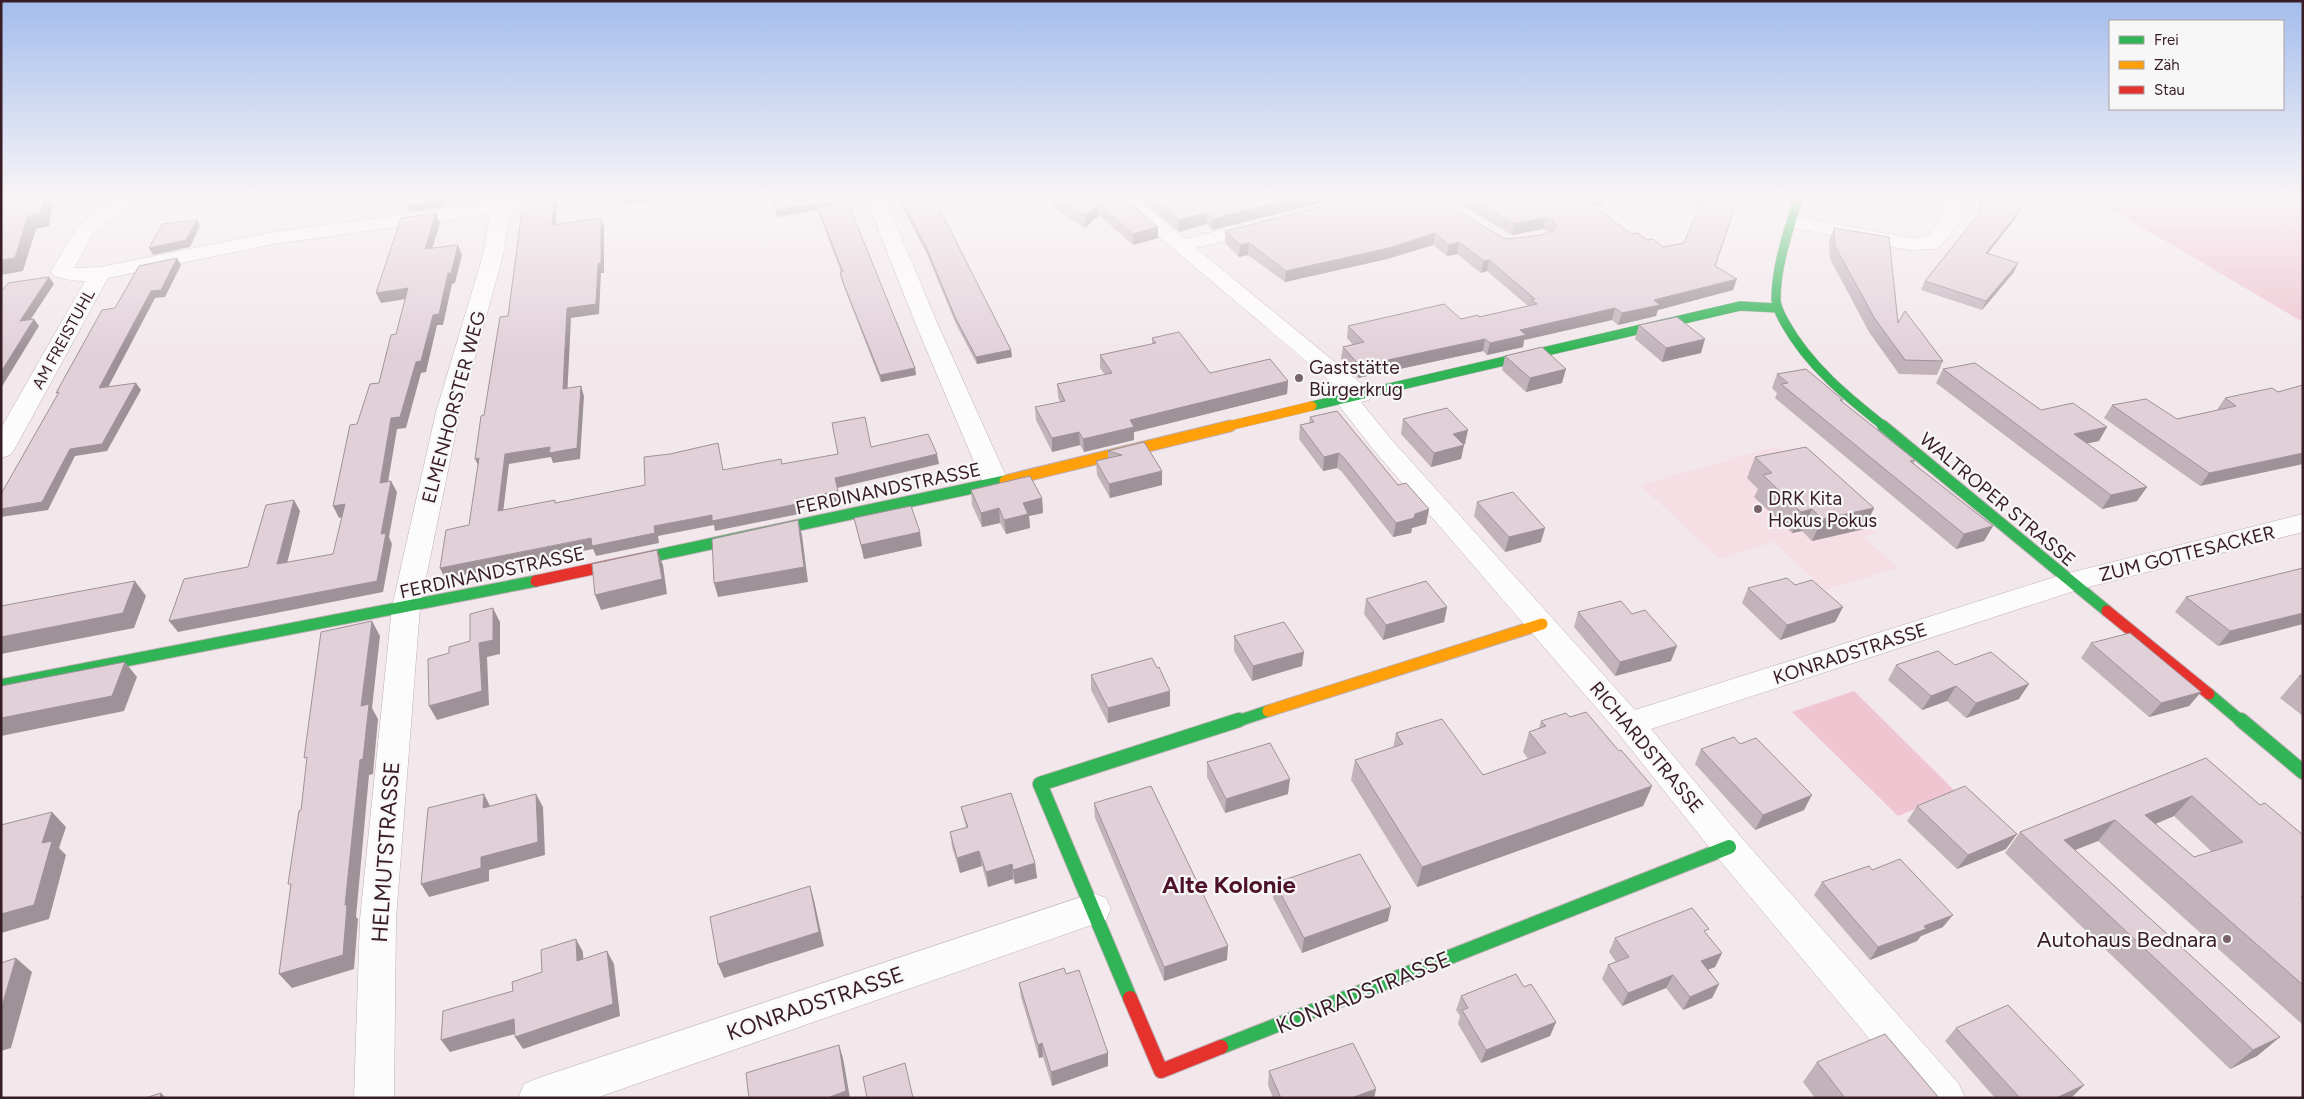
<svg xmlns="http://www.w3.org/2000/svg" width="2304" height="1099" font-family="Figtree,sans-serif">
<rect width="100%" height="100%" fill="#f2e8eb"/>
<path fill="#f5dee4" d="M1778 446 1877 533 1863 537 1899 568 1825 590 1773 542 1719 559 1640 485Z"/>
<path fill="#efc5d1" d="M2094 198H2303V322L2094 199Z
M1854 691 1956 792 1898 816 1792 712Z"/>
<g fill="none" stroke-linecap="round" stroke-linejoin="round">
<g stroke="#bfaeb3" stroke-width="1">
<path id="street" d="M117 198H139L93 233 74 268 100 267 274 232 526 198H577L574 202 567 204 510 212 503 255 460 412 420 607 396 919 394 1098H354L360 919 392 607 436 412 483 255 490 214 274 244 108 278 14 450 10 455 1 458V428L85 281C74 281 64 279 54 276L51 272 78 225Z
M866 198H885L938 325 1009 483 1005 489 996 491 987 489 983 483 916 325Z
M1113 198H1135L1185 239 1260 220 1267 222 1270 226 1267 230 1196 248 1369 390 1373 395 1369 400 1361 402 1390 438 1635 710 2061 575 2303 514V532L2077 590 1651 729 1741 837 1959 1084 1965 1098H1919L1717 857 1618 733 1372 448 1334 399 1338 394 1343 392Z
M1946 198H1964L1961 219 1940 247 1933 249 1910 250 1792 228 1785 226 1782 222 1785 218 1792 216 1910 238 1927 237 1941 218Z
M1093 893 1106 898 1111 909 1106 920 596 1098H518L524 1084 538 1078Z"/>
</g>
<g stroke="#bfaeb3" stroke-width="10">
<path id="fast-far2" d="M1798 198C1789 230 1776 265 1776 299 1776 308 1781 315 1785 323 1809 366 1847 397 1885 427
M1312 406 1740 306 1777 308"/>
</g>
<g stroke="#bfaeb3" stroke-width="13">
<path id="fast-far1" d="M1883 426 2107 611
M654 556 1005 481
M1 685 536 581
M2209 694 2242 722
M1235 722 1268 711"/>
</g>
<g stroke="#bfaeb3" stroke-width="16">
<path id="fast" d="M2241 720 2303 772
M1130 998 1040 784 1239 720
M1221 1047 1729 847"/>
</g>
<g stroke="#bfaeb3" stroke-width="10">
<path id="slow-far1" d="M1224 427 1312 406"/>
</g>
<g stroke="#bfaeb3" stroke-width="13">
<path id="slow" d="M1005 481 1230 426
M1268 711 1542 624"/>
</g>
<g stroke="#bfaeb3" stroke-width="13">
<path id="jam-far1" d="M536 581 654 556
M2107 611 2209 694"/>
</g>
<g stroke="#bfaeb3" stroke-width="16">
<path id="jam" d="M1130 998 1161 1071 1221 1047"/>
</g>
<use href="#street" fill="#fdfcfc" fill-rule="evenodd"/>
<use href="#fast-far2" stroke="#30b455" stroke-width="9"/>
<use href="#fast-far1" stroke="#30b455" stroke-width="11"/>
<use href="#fast" stroke="#30b455" stroke-width="14"/>
<use href="#slow-far1" stroke="#ff9f0a" stroke-width="9"/>
<use href="#slow" stroke="#ff9f0a" stroke-width="11"/>
<use href="#jam-far1" stroke="#e5322d" stroke-width="11"/>
<use href="#jam" stroke="#e5322d" stroke-width="14"/>
</g>
<path fill="#c2b3bb" fill-rule="evenodd" d="M771 198H832L833 205 915 368 916 375 881 382 841 279 840 272H841L819 214 818 210 777 217Z
M899 198H934L1012 357 977 364 956 324 927 254 899 201Z
M1050 198H1124L1158 238 1133 245 1099 215 1085 228 1053 207 1052 199Z
M1138 198H1196L1202 202 1220 198H1339L1212 230 1206 224 1179 232Z
M1357 198 1509 239 1541 235 1551 232 1543 229 1512 235 1449 198H1605L1604 203 1595 207 1631 234 1663 247 1684 243 1699 207 1686 204 1688 198H1738L1715 266 1733 290 1658 310 1656 316 1618 325 1612 320 1524 340 1523 347 1487 355 1483 351 1358 378 1341 359 1343 347 1353 345 1347 338 1348 326 1479 317 1528 306 1487 271 1481 273 1457 254 1447 256 1433 245 1387 259 1285 282 1248 255 1239 257 1225 243V231Z
M1979 198H2018L2015 219 1988 253 2014 272 1982 310 1921 290 1925 281 1978 215Z
M1834 228 1898 323 1943 361 1937 375 1899 374 1869 332 1830 259 1829 241Z
M1639 325 1701 353 1662 362 1635 339Z
M1152 338 1210 373 1288 381 1287 394 1134 432V440L1084 452 1080 445 1052 452 1036 420 1035 407 1060 402 1058 397 1057 384 1105 375 1100 368V355L1152 344Z
M1505 356 1562 383 1526 392 1502 370Z
M1943 369 2041 410 2099 441 2086 443 2147 487 2137 501 2102 509 1936 383Z
M1777 374 1842 402 1915 460 1914 464 1993 526 1984 541 1956 549 1775 398 1777 393 1772 388Z
M2278 392 2200 486 2104 418 2112 405 2177 419 2216 411 2225 398Z
M1310 417 1429 509 1426 524 1412 528 1411 533 1393 537 1342 472 1337 468 1323 471 1299 439 1300 425 1309 423Z
M1403 419 1465 444 1464 445 1461 459 1431 467 1401 434Z
M1144 442 1162 471V485L1110 498 1097 475 1096 461 1108 458V451Z
M1755 457 1874 508 1864 529 1812 541 1802 531 1792 533 1754 497 1758 489 1747 478Z
M971 490 1042 498 1043 513 1029 516 1030 528 1006 534 1000 523 982 527 972 505Z
M1477 502 1541 542 1505 552 1474 516Z
M854 518 922 546 864 559Z
M2303 568 2218 646 2175 612 2186 597Z
M1795 585 1843 607 1835 622 1780 640 1742 603 1748 588Z
M1366 599 1447 607 1444 622 1383 640 1364 614Z
M1578 612 1671 661 1615 676 1574 627Z
M1234 636 1302 666 1252 681 1234 651Z
M2091 643 2201 692 2189 706 2149 717 2081 658Z
M1896 665H1955L2019 699 1966 718 1947 701 1922 710 1888 680Z
M1091 675 1170 691V706L1108 723 1091 690Z
M2303 675V716L2280 698 2299 676Z
M1570 717 1619 751 1652 786 1643 806 1417 887 1351 780 1355 760 1393 748 1396 733 1483 775 1528 759 1523 752 1529 732 1539 728 1541 721Z
M1701 749 1804 810 1755 830 1695 764Z
M2206 758 2260 805 2303 835V1025L2098 841 2075 850 2280 1037 2257 1056 2230 1069 2005 853 2020 832ZM2174 816 2212 852 2194 857 2155 824Z
M1207 762 1288 794 1225 813 1207 777Z
M1094 803 1227 960 1164 981 1095 818Z
M1917 806 2006 849 1957 869 1907 821Z
M961 807 1035 863 1037 878 1015 884 1013 879 988 887 982 866 960 873 952 847 950 832 966 828Z
M1872 870 1943 927 1921 936 1917 941 1870 960 1814 895 1822 882Z
M1275 883 1388 921 1302 953 1273 898Z
M1706 933 1722 953 1715 967 1708 969 1719 984 1712 998 1683 1010 1666 988 1622 1006 1602 979 1608 965 1616 962 1609 952 1615 938Z
M1066 974 1108 1053V1066L1052 1086 1043 1057 1039 1058 1021 997 1019 983Z
M1524 987 1556 1022 1550 1036 1481 1063 1458 1024 1460 1016 1456 1010 1461 996Z
M1956 1028 2084 1085 2071 1098H1995L1945 1041Z
M1817 1062 1939 1098H1815L1803 1082Z
M1269 1071 1376 1089 1374 1098H1273L1268 1085Z"/>
<path fill="#9e9298" d="M44 198H50L53 203 49 226 36 229 23 271 1 275V260L28 216Z
M442 198H447L444 207 410 212 407 205Z
M554 198 557 207 555 234 552 225Z
M623 198H672V199L625 205Z
M1296 198H1339L1212 230 1213 219Z
M1591 198H1605L1604 203 1583 211 1586 200Z
M833 201 834 207 777 217 776 210Z
M1099 204V215L1085 228V216Z
M2019 211 2015 219 1981 262 1986 253Z
M436 213 440 223 429 259 425 249Z
M1206 213V224L1179 232V220Z
M601 218 604 227V273H601L599 314 571 318 567 399 563 389 567 308Z
M1545 218 1543 229 1512 235 1515 224Z
M197 220 200 226 190 247 153 255 149 248Z
M1158 227V238L1133 245V234Z
M1435 233 1433 245 1387 259 1285 282 1286 271Z
M1459 242 1457 254 1447 256 1449 245Z
M1249 243 1248 255 1239 257 1240 245Z
M458 245 462 255 455 283 452 284 443 325H437L426 372 421 373 406 428 397 429 386 494 380 483 391 418 416 362Z
M177 258 181 265 165 297 155 298 104 395 99 388 151 291Z
M1489 260 1487 271 1481 273 1484 261Z
M2018 263 2014 272 1982 310 1986 301Z
M49 277 54 284 25 328 20 321Z
M1737 279 1733 290 1658 310 1656 316 1618 325 1622 313 1654 300Z
M408 288 412 298 381 303 376 293Z
M1615 308 1612 320 1524 340 1523 347 1487 355 1490 343 1520 330Z
M34 319 39 326 1 388V372Z
M1485 339 1483 351 1358 378 1360 366Z
M1705 339 1701 353 1662 362 1666 348Z
M1011 350 1012 357 977 364 976 357Z
M915 368 916 375 881 382 880 375Z
M1566 369 1562 383 1526 392 1530 378Z
M1288 381 1287 394 1134 432V440L1084 452 1083 439 1130 420Z
M136 383 141 390 107 451 75 456 48 510 1 517V509L70 449Z
M581 386 584 396 580 459 553 463 551 457 509 464 502 521 498 511 505 454Z
M2107 427 2099 441 2066 448 2074 434Z
M1468 430 1465 444 1450 448 1453 434Z
M1079 432 1080 445 1052 452V438Z
M1464 445 1461 459 1431 467 1434 453Z
M1339 453 1337 468 1323 471 1324 457Z
M2303 453V464L2200 486 2209 473Z
M937 454 939 464 837 488 835 478Z
M479 458 480 469 475 459Z
M1162 471V485L1110 498 1109 484Z
M391 481 397 492 389 537 392 544 383 592 178 632 169 621 381 534Z
M2147 487 2137 501 2102 509 2111 495Z
M838 491 840 501 798 509 799 514 715 531 714 525 658 536 659 543 596 556 593 549 445 579 440 568 654 526Z
M1042 498 1043 513 1029 516 1030 528 1006 534 1004 520 1023 503Z
M294 500 300 511 284 576 277 564Z
M345 504 351 515 339 518 333 506Z
M999 508 1000 523 982 527 981 513Z
M1874 508 1864 529 1812 541 1822 519Z
M1429 509 1426 524 1412 528 1411 533 1393 537 1396 523 1415 514Z
M1812 509 1802 531 1792 533 1801 512Z
M798 520 802 535 808 582 718 597 714 583Z
M1993 526 1984 541 1956 549 1964 534Z
M1545 528 1541 542 1505 552 1509 537Z
M920 532 922 546 864 559 861 545Z
M657 550 663 565 667 594 601 610 595 595Z
M135 581 146 596 134 628 1 654V637Z
M1447 607 1444 622 1383 640 1386 625Z
M1843 607 1835 622 1780 640 1787 625Z
M493 608 500 622V654L487 657 489 705 437 720 429 706 479 643Z
M2303 613V624L2218 646 2230 631Z
M372 621 380 636 372 708 378 719 373 774 369 775 356 917 358 919 354 969 292 988 279 974 345 905 361 706Z
M1677 646 1671 661 1615 676 1620 662Z
M1304 652 1302 666 1252 681 1253 666Z
M125 662 137 677 124 711 1 736V718Z
M2029 684 2019 699 1966 718 1976 703Z
M1956 686 1947 701 1922 710 1931 696Z
M1170 691V706L1108 723V708Z
M2201 692 2189 706 2149 717 2161 703Z
M1290 779 1288 794 1225 813 1226 799Z
M1652 786 1643 806 1417 887 1422 867Z
M484 794 491 808H483Z
M536 794 543 807 545 855 489 870V881L429 897 421 884 481 857Z
M1812 795 1804 810 1755 830 1763 815Z
M2192 796 2174 816 2131 834 2145 815Z
M52 812 66 827 59 848 66 855 49 919 1 933V914L42 843Z
M2115 820 2098 841 2049 860 2064 840Z
M2017 834 2006 849 1957 869 1968 855Z
M979 851 982 866 960 873 957 858Z
M1035 863 1037 878 1015 884 1013 870Z
M1012 864 1013 879 988 887 986 872Z
M810 886 814 900 824 946 724 978 718 964Z
M1391 907 1388 921 1302 953 1304 938Z
M1953 915 1943 927 1921 936 1917 941 1870 960 1878 947 1924 926Z
M576 939 583 952 584 974 577 961Z
M1228 946 1227 960 1164 981V967Z
M607 951 614 964 620 1016 523 1049 515 1037Z
M1722 953 1715 967 1694 975 1701 961Z
M16 958 32 972 11 1048 1 1051V1009Z
M1673 975 1666 988 1622 1006 1628 993Z
M1719 984 1712 998 1683 1010 1690 997Z
M514 1019 522 1032 450 1052 441 1040Z
M1556 1022 1550 1036 1481 1063 1486 1050Z
M2280 1037 2257 1056 2230 1069 2253 1050Z
M1042 1043 1043 1057 1039 1058 1038 1045Z
M839 1045 843 1058 850 1098H827Z
M1108 1053V1066L1052 1086 1051 1072Z
M2084 1085 2071 1098H2056Z
M1376 1089 1374 1098H1351Z
M161 1093 166 1098H160Z"/>
<path fill="#e2d0d9" stroke="#9e9298" fill-rule="evenodd" d="M5 198H44L41 213 28 216 15 258 1 260V199Z
M410 198H442L441 201 407 205Z
M554 198 552 225 601 218V263L598 264 596 304 567 308 563 389 581 386 577 448 549 453 550 447 505 454 498 511 555 500V503L645 485 644 457 670 454 718 443 723 470 781 459 782 464 838 454 832 423 865 417 871 447 928 434 937 454 835 478 838 491 796 499 797 504 712 521V515L654 526 655 533 592 546 591 538 440 568 446 530 469 525 479 458 475 459 481 416 484 415 500 317 508 316 523 203Z
M772 198H832L833 201 776 210Z
M900 198H934L1011 350 976 357 955 317 926 247Z
M1055 198H1124L1158 227 1133 234 1099 204 1085 216Z
M1151 198H1196L1202 202 1220 198H1296L1213 219 1206 213 1179 220Z
M1357 198H1436L1503 238 1509 239 1541 235 1552 231 1556 226 1553 221 1545 218 1515 224 1470 198H1591L1586 200 1631 234 1637 233 1647 240 1653 239 1663 247 1684 243 1703 198H1738L1715 266 1737 279 1654 300 1660 305 1622 313 1615 308 1520 330 1526 335 1490 343 1485 339 1360 366 1343 347 1364 342 1348 326 1444 304 1461 319 1478 315 1479 317 1537 304 1531 300 1535 299 1489 260 1484 261 1459 242 1449 245 1435 233 1389 248 1286 271 1249 243 1240 245 1225 231Z
M1982 198H2018L2019 211 1986 253 2018 263 1986 301 1925 281 1982 210Z
M848 203 915 368 880 375 844 285 840 272H843L818 208Z
M436 213 425 249 458 245 451 273H448L439 314 433 315 421 361 416 362 400 417 391 418 380 483 391 481 381 534 386 533 377 581 169 621 184 579 248 567 266 505 294 500 277 564 333 554 345 504 333 506 350 425 357 424 370 384 379 383 391 335 396 334 408 288 376 293 401 218Z
M197 220 186 240 149 248 162 224Z
M1834 228 1889 237 1898 323 1905 311 1943 361 1905 360 1875 319 1835 246Z
M177 258 161 290 151 291 99 388 136 383 102 444 70 449 42 502 1 509V494L59 392 56 393 102 310 115 308 139 266Z
M49 277 20 321 34 319 1 372V292L8 283Z
M1677 317 1705 339 1666 348 1639 325Z
M1179 332 1210 373 1270 359 1288 381 1130 420 1134 427 1083 439 1079 432 1052 438 1035 407 1065 401 1057 384 1112 373 1100 355 1156 343 1152 338Z
M1542 347 1566 369 1530 378 1505 356Z
M1975 363 2041 410 2073 403 2107 427 2074 434 2147 487 2111 495 1943 369Z
M1806 369 1843 400H1840L1915 460 1910 461 1993 526 1964 534 1781 384 1788 383 1777 374Z
M2303 385V453L2209 473 2112 405 2146 399 2177 419 2236 406 2225 398 2272 388 2278 392Z
M1447 408 1468 430 1453 434 1464 445 1434 453 1403 419Z
M1337 411 1398 485 1406 483 1429 509 1415 514 1414 518 1396 523 1344 458 1339 453 1324 457 1300 425 1314 422 1310 417Z
M1144 442 1162 471 1109 484 1096 461 1122 455 1108 451Z
M1806 447 1874 508 1822 519 1812 509 1801 512 1763 475 1772 473 1755 457Z
M1030 476 1042 498 1023 503 1028 514 1004 520 999 508 981 513 971 490Z
M1513 492 1545 528 1509 537 1477 502Z
M911 506 920 532 861 545 854 518Z
M798 520 804 567 714 583 712 539Z
M657 550 662 579 595 595 592 564Z
M2303 568V613L2230 631 2186 597Z
M1787 578 1795 585 1812 580 1843 607 1787 625 1748 588Z
M135 581 123 613 1 637V606Z
M1426 581 1447 607 1386 625 1366 599Z
M1621 601 1632 614 1645 610 1677 646 1620 662 1578 612Z
M493 608V640L479 643 482 691 429 706 428 659 449 653V647L470 641V614Z
M372 621 361 706 369 704 363 759 360 760 345 905H347L343 955 279 974 291 884H288L299 811 301 810 307 757 304 758 321 632Z
M1284 622 1304 652 1253 666 1234 636Z
M2130 633 2201 692 2161 703 2091 643Z
M1938 651 1955 665 1991 652 2029 684 1976 703 1956 686 1931 696 1896 665Z
M1152 658 1157 668 1159 667 1170 691 1108 708 1091 675Z
M125 662 112 696 1 718V686Z
M2303 675V679L2299 676Z
M1586 712 1619 751 1621 750 1652 786 1422 867 1355 760 1403 744 1396 733 1442 719 1483 775 1546 753 1529 732 1546 726 1541 721 1566 713 1570 717Z
M1734 737 1740 744 1756 738 1812 795 1763 815 1701 749Z
M1270 743 1290 779 1226 799 1207 762Z
M2206 758 2260 805 2265 803 2303 835V896L2301 897 2303 898V985L2115 820 2064 840 2280 1037 2253 1050 2020 832ZM2192 796 2243 842 2194 857 2145 815Z
M1151 786 1228 946 1164 967 1094 803Z
M1965 786 2017 834 1968 855 1917 806Z
M1011 793 1035 863 1013 870 1012 864 986 872 979 851 957 858 950 832 968 827 961 807Z
M484 794 483 808 536 794 538 842 481 857V868L421 884 428 808Z
M52 812 42 843 52 841 34 905 1 914V825Z
M1360 854 1391 907 1304 938 1275 883Z
M1900 859 1953 915 1924 926 1926 929 1878 947 1822 882 1869 866 1872 870Z
M810 886 819 932 718 964 710 917Z
M1692 908 1709 929 1704 931 1722 953 1701 961 1719 984 1690 997 1673 975 1628 993 1608 965 1629 957 1615 938Z
M576 939 577 961 607 951 613 1004 515 1037 514 1019 441 1040 443 1011 513 991 512 982 542 972 541 950Z
M16 958 1 1009V963Z
M1064 968 1066 974 1079 970 1108 1053 1051 1072 1042 1043 1038 1045 1019 983Z
M1516 974 1524 987 1531 984 1556 1022 1486 1050 1462 1010 1468 1008 1461 996Z
M2008 1005 2084 1085 2056 1098H2020L1956 1028Z
M1885 1034 1939 1098H1845L1817 1062Z
M1353 1043 1376 1089 1351 1098H1281L1269 1071Z
M839 1045 846 1091 827 1098H749L746 1073Z
M905 1063 913 1098H867L863 1077Z
M161 1093 160 1098H145Z"/>
<linearGradient id="sky" x2="0" y2="1"><stop stop-color="#a3bded"/><stop offset="0.56" stop-color="#f9f5f6"/><stop offset="1" stop-color="#f9f5f6" stop-opacity="0"/></linearGradient>
<rect width="2304" height="352" fill="url(#sky)"/>
<g fill="#7a646b" stroke="#f7f7f7" stroke-width="2">
<circle cx="1299" cy="378" r="5"/>
<circle cx="1758" cy="509" r="5"/>
<circle cx="2227" cy="939" r="5"/>
</g>
<g text-anchor="middle" stroke-width="4.5" stroke-linejoin="round" paint-order="stroke">
<g font-size="16" fill="#391d26" stroke="#f7f7f7">
<text transform="translate(63 339) rotate(-61)" y="6">AM FREISTUHL</text>
</g>
<g font-size="19" fill="#391d26" stroke="#f7f7f7" text-anchor="start">
<text x="1309" y="374">Gaststätte<tspan x="1309" dy="22">Bürgerkrug</tspan></text>
<text x="1768" y="505">DRK Kita<tspan x="1768" dy="22">Hokus Pokus</tspan></text>
</g>
<g font-size="19" fill="#391d26" stroke="#f7f7f7">
<text transform="translate(453 407) rotate(-75)" y="7">ELMENHORSTER WEG</text>
<text transform="translate(888 488) rotate(-12)" y="7">FERDINANDSTRASSE</text>
<text transform="translate(1998 499) rotate(40)" y="7">WALTROPER STRASSE</text>
<text transform="translate(2187 553) rotate(-14)" y="7">ZUM GOTTESACKER</text>
<text transform="translate(492 572) rotate(-12)" y="7">FERDINANDSTRASSE</text>
<text transform="translate(1850 653) rotate(-18)" y="7">KONRADSTRASSE</text>
<text transform="translate(1647 747) rotate(50)" y="7">RICHARDSTRASSE</text>
</g>
<g font-size="22" fill="#391d26" stroke="#f7f7f7">
<text transform="translate(385 852) rotate(-86)" y="8">HELMUTSTRASSE</text>
<text transform="translate(1363 992) rotate(-22)" y="8">KONRADSTRASSE</text>
<text transform="translate(815 1003) rotate(-19)" y="8">KONRADSTRASSE</text>
</g>
<g font-size="22" fill="#391d26" stroke="#f7f7f7" text-anchor="end">
<text x="2217" y="947">Autohaus Bednara</text>
</g>
<g font-size="24" font-weight="bold" fill="#4d1129" stroke="#f7f7f7">
<text x="1229" y="893">Alte Kolonie</text>
</g>
</g>
<rect width="2304" height="1099" fill="none" stroke="#391d26" stroke-width="5"/>
<rect x="2109" y="20" width="175" height="90" fill="#f7f7f7" stroke="#aba0a3"/>
<rect x="2119" y="36" width="25" height="8" fill="#30b455" stroke="#aba0a3"/>
<text x="2154" y="45" font-size="15" fill="#391d26">Frei</text>
<rect x="2119" y="61" width="25" height="8" fill="#ff9f0a" stroke="#aba0a3"/>
<text x="2154" y="70" font-size="15" fill="#391d26">Zäh</text>
<rect x="2119" y="86" width="25" height="8" fill="#e5322d" stroke="#aba0a3"/>
<text x="2154" y="95" font-size="15" fill="#391d26">Stau</text>
</svg>
